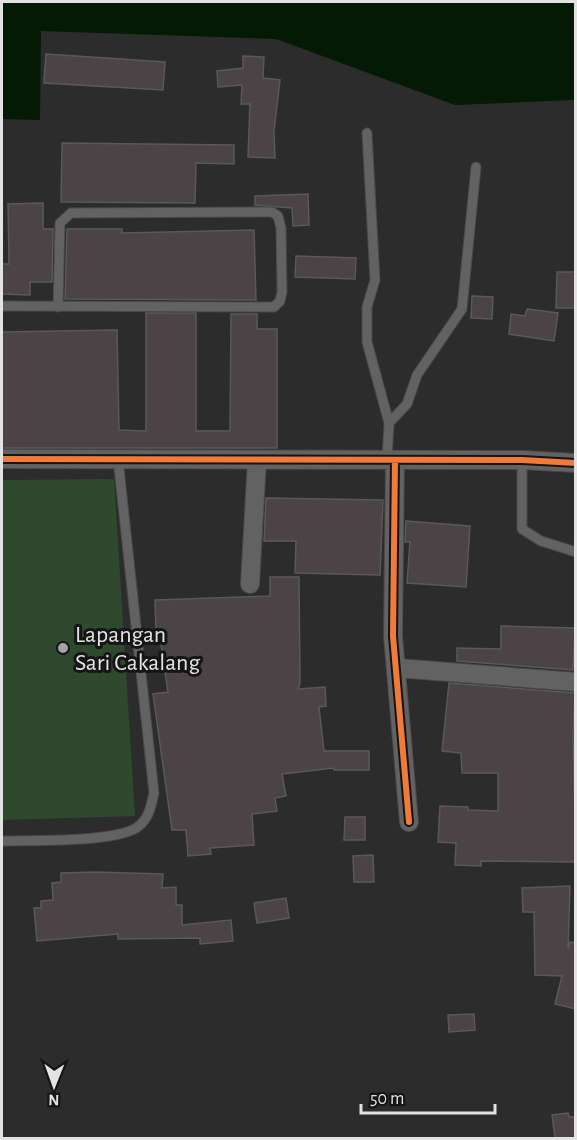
<svg xmlns="http://www.w3.org/2000/svg" width="577" height="1140" font-family="'Alegreya Sans',sans-serif">
<rect width="100%" height="100%" fill="#2c2c2c"/>
<path fill="#2f492f" d="M114 479 135 816 2 820V480Z"/>
<path fill="#041a04" d="M2 2H575V100L455 105 276 39 41 31 40 120 2 119Z"/>
<path fill="#4b4346" stroke="#595959" stroke-width="1.5" d="M46 54 165 62 163 90 44 83Z
M243 56 264 57 263 78 280 80 274 131 275 158 248 157 250 104H241L242 85 218 87 217 71 243 68Z
M62 143 234 145V164L196 163 195 203 61 202Z
M308 194 309 225 293 226 292 208 255 205V196Z
M43 203V229H53L52 282H30V295L2 294V264H9L8 204Z
M67 229H122V233L254 230 256 300 65 299Z
M296 256 356 258 355 279 295 277Z
M557 272H576V308H556Z
M472 296 493 297 492 319 471 318Z
M527 309 558 313 554 341 509 334 511 314 525 316Z
M146 313H196V431H230L231 314H257V329H277V448H2V332L117 330 119 430 146 431Z
M266 498 383 500 380 575 295 573 296 541H264Z
M406 521 470 526 466 587 407 583 410 542H405Z
M270 577H299L300 683 298 689 325 687 326 706 319 707 324 751H369V770H334V768L282 774 286 796 275 798 277 811 252 814 254 845 210 848 211 854 188 856 186 830H172L153 694 168 692 159 631H156L155 600 270 596Z
M501 626 575 628 573 670 457 661V648L501 649Z
M449 683 575 693 573 737 576 862 481 861V866L455 865 456 843 438 842 440 806 468 807V810L498 811V773H462L461 753 442 751Z
M345 817H365V840H344Z
M373 855 374 882H354L353 856Z
M95 872 163 874 162 888 176 887V905H182V925L231 920 233 941 200 944V938L118 939V934L37 941 34 908H41V901L53 900 52 883 61 882V873Z
M570 886 568 949 570 942 576 943V1009L555 1004 562 976 535 975 534 912H523L522 888Z
M286 898 289 918 257 923 254 903Z
M474 1014 475 1030 449 1032 448 1015Z
M568 1113 569 1117H576V1138H555L552 1115Z"/>
<g fill="none" stroke-linecap="round" stroke-linejoin="round">
<g stroke="#494949" stroke-width="11">
<path id="lane" d="M367 133 375 280 367 307V342L389 423 387 460
M2 306 274 307 280 301 282 292 281 228 278 216 272 212 71 213 60 223 58 307
M389 423 407 404 417 375 462 309 476 167
M522 460V529L541 541 576 552
M2 841C31 840 119 843 139 826 149 818 151 806 154 793L118 459"/>
</g>
<g stroke="#494949" stroke-width="20">
<path id="street" d="M2 459 522 460 576 463
M395 460 393 636 409 822
M250 584 257 460
M397 668 576 682"/>
</g>
<use href="#lane" stroke="#626262" stroke-width="9"/>
<use href="#street" stroke="#626262" stroke-width="18"/>
<g stroke="#141514" stroke-width="10">
<path id="cycleway" d="M2 459 522 460 576 463
M395 460 393 636 409 822"/>
</g>
<use href="#cycleway" stroke="#f17a3a" stroke-width="6"/>
</g>
<circle fill="#a2a3a2" stroke="#141514" stroke-width="2" cx="63" cy="648" r="6"/>
<g text-anchor="middle" stroke-width="6" stroke-linejoin="round" paint-order="stroke">
<g font-size="24" fill="#e2e3e2" stroke="#141514" text-anchor="start">
<text x="75" y="642">Lapangan<tspan x="75" dy="28">Sari Cakalang</tspan></text>
</g>
</g>
<rect width="577" height="1140" fill="none" stroke="#e2e3e2" stroke-width="6"/>
<g transform="translate(54 1086) rotate(181)" stroke="#141514" stroke-width="4.5" paint-order="stroke">
<path d="M0-4.5L10 22L0 15L-10 22Z" fill="#e2e3e2"/>
<text y="-9" font-size="16" font-weight="bold" text-anchor="middle" fill="#e2e3e2">N</text>
</g>
<path d="M361 1104v9h134v-9" fill="none" stroke="#e2e3e2" stroke-width="3"/>
<text x="370" y="1104" font-size="18" fill="#e2e3e2" stroke="#141514" stroke-width="4.5" paint-order="stroke">50 m</text>
</svg>
